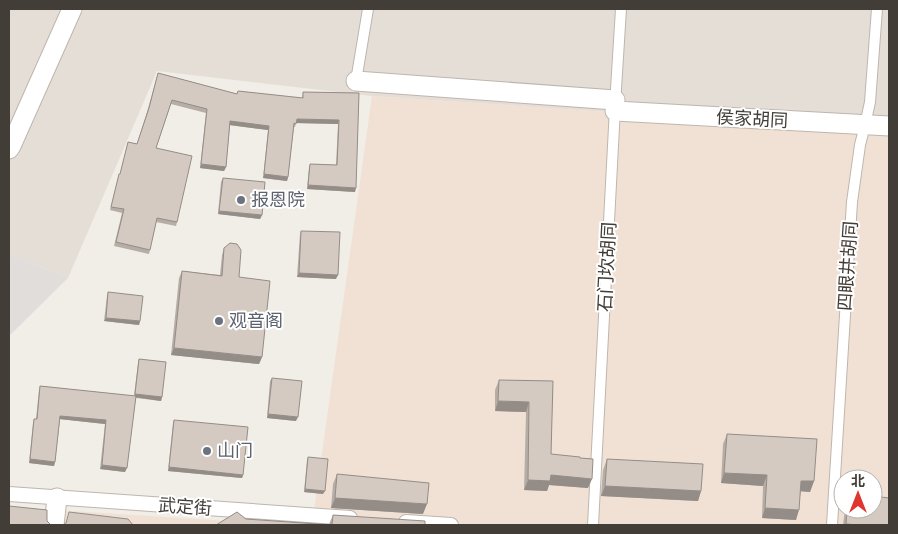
<svg xmlns="http://www.w3.org/2000/svg" width="898" height="534" font-family="Mulish,'Noto Sans SC',sans-serif">
<rect width="100%" height="100%" fill="#f1ede7"/>
<path fill="#e4ded6" d="M9 9H889V131L372 96 157 71 68 278 9 254Z"/>
<path fill="#f1e1d4" fill-rule="evenodd" d="M372 96 889 131V525H312ZM843 479H873V509H843Z
M9 507 293 525H9Z"/>
<path fill="#e0dddb" d="M9 254 68 278 9 336Z"/>
<g fill="none" stroke-linecap="round" stroke-linejoin="round">
<g stroke="#beb6ae" stroke-width="12">
<path id="service" d="M356 81 368 9
M593 525 616 89 621 9
M832 525 852 202 860 145 865 125 870 102 877 9"/>
</g>
<g stroke="#beb6ae" stroke-width="16">
<path id="pedestrian" d="M9 494 350 518
M406 522 451 525"/>
</g>
<g stroke="#beb6ae" stroke-width="21">
<path id="minor" d="M356 81 615 100
M615 111 889 126
M9 149 11 146 72 9
M54 525 57 498"/>
</g>
<use href="#service" stroke="#fff" stroke-width="10"/>
<use href="#pedestrian" stroke="#fff" stroke-width="14"/>
<use href="#minor" stroke="#fff" stroke-width="19"/>
</g>
<path fill="#b6aea6" d="M158 73 237 94 238 91 302 98 303 92 359 93 355 192 307 189 309 167 310 164 336 165 338 124 296 123 295 127H294L288 177 287 181 263 178 268 130 230 125 226 167 224 171 200 168 206 113 171 104 156 148 177 222 176 226 156 222 149 254 114 246 122 213 110 210 119 174H120L128 142 137 144 147 112Z
M223 178 262 215 260 219 218 214 221 182Z
M301 231 336 279 297 277 300 234Z
M224 248 239 277 262 357 259 364 171 355 179 278 182 271 220 275 222 255Z
M108 292 140 321 139 325 104 321 107 296Z
M139 359 162 397 161 401 136 398 125 472 100 469 105 424 60 419 55 462 54 466 29 463 33 423 34 419H36L39 390 40 386 134 396 138 363Z
M272 378 296 421 267 418 270 381Z
M499 380 553 381 551 454 580 458 588 488 549 485 547 491 524 490 526 412 495 411V390Z
M174 420 243 475 242 478 168 471 173 423Z
M727 434 814 481 810 492 801 491 796 520 762 518 763 486 721 483 723 444Z
M308 457 323 494 304 492 307 460Z
M607 459 701 491 698 501 601 496 603 470Z
M337 474 423 514 331 508 333 484Z
M845 509H873L889 525H843Z
M333 515 425 525H216L246 519 329 524Z"/>
<path fill="#948d87" d="M297 119 339 120 338 124 295 123Z
M230 121 269 126 268 130 229 125Z
M201 164 226 167 224 171 200 168Z
M264 174 288 177 287 181 263 178Z
M308 185 356 188 355 192 307 189Z
M219 211 262 215 260 219 218 214Z
M299 273 338 275 336 279 297 277Z
M106 318 140 321 139 325 104 321Z
M174 348 262 357 259 364 171 355Z
M135 394 162 397 161 401 134 397Z
M498 401 529 402 526 412 495 411Z
M268 414 298 417 296 421 267 418Z
M60 416 106 420 105 424 59 419Z
M30 459 55 462 54 466 29 463Z
M102 465 127 468 125 472 100 469Z
M169 467 243 475 242 478 168 471Z
M724 473 767 475 763 486 721 483Z
M551 475 592 479 588 488 549 485 547 491 524 490 528 480Z
M801 481H814L810 492 797 491Z
M605 486 701 491 698 501 601 496Z
M305 489 325 491 323 494 304 492Z
M335 498 427 504 423 514 331 508Z
M765 508 799 510 796 520 762 518Z"/>
<path fill="#d4cac1" stroke="#948d87" d="M158 73 237 94 238 91 303 98V92L359 93 356 188 308 185 310 164 337 165 339 120 297 119 296 124 294 123 288 177 264 174 269 126 230 121 226 167 201 164 207 109 172 100 156 148 192 156 177 222 157 218 150 250 116 242 124 209 111 207 119 174H120L128 142 137 144 149 108Z
M223 178 265 182 262 215 219 211Z
M301 231 340 232 338 275 299 273Z
M230 243 237 244 241 250 239 277 270 281 262 357 174 348 182 271 222 276 224 248Z
M108 292 143 296 140 321 106 318Z
M139 359 166 362 162 397 135 394Z
M272 378 302 381 298 417 268 414Z
M499 380 553 381 551 454 580 457V458L593 459 592 479 551 475 550 481 528 480 529 402 498 401Z
M40 386 136 396 127 468 102 465 106 420 60 416 55 462 30 459 34 419H37Z
M174 420 248 427 243 475 169 467Z
M727 434 817 439 814 481H801L799 510 765 508 767 475 724 473Z
M308 457 328 459 325 491 305 489Z
M607 459 703 464 701 491 605 486Z
M337 474 429 483 427 504 335 498Z
M873 496 889 498V525H860L846 524 847 509H873Z
M9 506 47 510V521L51 525H9Z
M69 512 128 519 133 525H63L66 523Z
M237 512 246 519 332 525 333 515 425 521V525H216Z"/>
<g fill="#6b7280" stroke="#fff" stroke-width="2">
<circle cx="241" cy="200" r="5"/>
<circle cx="219" cy="321" r="5"/>
<circle cx="207" cy="451" r="5"/>
</g>
<g text-anchor="middle" stroke-width="4" stroke-linejoin="round" paint-order="stroke">
<g font-size="18" fill="#433d37" stroke="#fff">
<text transform="translate(752 119) rotate(3)" y="6">侯家胡同</text>
<text transform="translate(848 266) rotate(-86)" y="6">四眼井胡同</text>
<text transform="translate(607 267) rotate(-87)" y="6">石门坎胡同</text>
<text transform="translate(185 507) rotate(4)" y="6">武定街</text>
</g>
<g font-size="18" fill="#5b616d" stroke="#fff" text-anchor="start">
<text x="251" y="206">报恩院</text>
<text x="229" y="327">观音阁</text>
<text x="217" y="457">山门</text>
</g>
</g>
<rect width="898" height="534" fill="none" stroke="#433d37" stroke-width="20"/>
<g transform="translate(858 494)"><circle r="24" fill="#ffffff" stroke="#b4b1af"/>
<path d="M0-4L9 19L0 12L-9 19Z" fill="#df3630"/>
<text y="-8" font-size="14" font-weight="bold" text-anchor="middle" fill="#433d37">北</text>
</g>
</svg>
